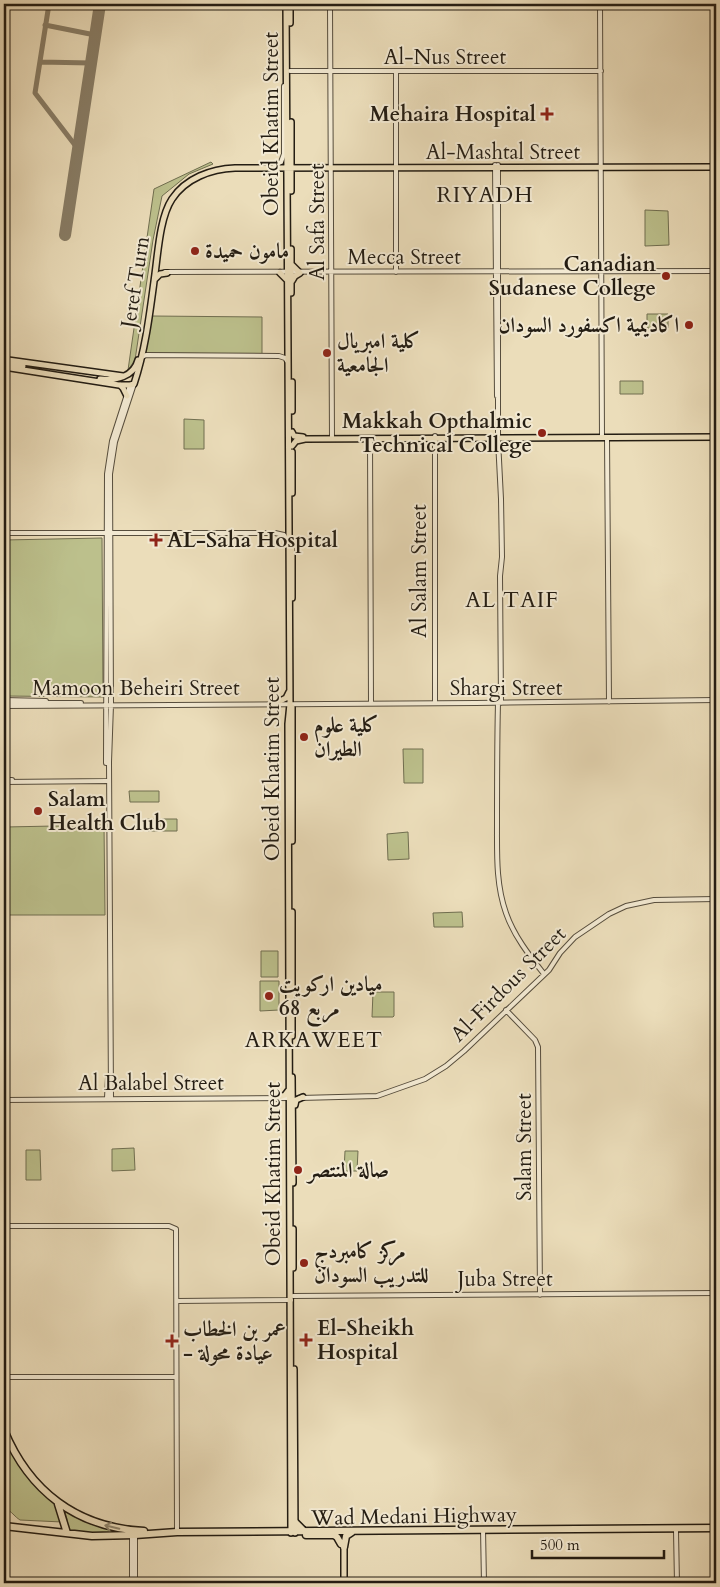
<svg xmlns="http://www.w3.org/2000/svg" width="720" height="1587" font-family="Cardo,Amiri,serif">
<rect width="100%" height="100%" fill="#ebddba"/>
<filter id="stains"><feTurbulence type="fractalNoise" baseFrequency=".004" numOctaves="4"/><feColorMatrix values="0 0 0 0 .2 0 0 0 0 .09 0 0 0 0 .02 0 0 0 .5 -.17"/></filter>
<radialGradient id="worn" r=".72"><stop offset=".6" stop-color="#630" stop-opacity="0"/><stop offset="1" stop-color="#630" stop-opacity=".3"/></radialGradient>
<path fill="#bcc08c" stroke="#706e50" d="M211 162 213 164 189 174 162 196 153 240 135 360 128 370 154 189Z
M645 210 668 211 669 245 645 246Z
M647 314H668V328H647Z
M152 316 262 317V354L142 353Z
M620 381H643V394H620Z
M184 419 204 420V449H184Z
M102 538 103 697 4 696V540Z
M403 749H423V783H404Z
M129 791H159V802H130Z
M146 819H177V831H146Z
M104 825 105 915H5V827Z
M408 832 409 859 388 860 387 834Z
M462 912 463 927H434L433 913Z
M261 951H278V977H261Z
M260 981H279V1010L260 1011Z
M373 992H394V1016L393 1017H372Z
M134 1148 135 1170 112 1171V1149Z
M26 1150H40L41 1180H26Z
M345 1151H358L357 1171H344Z
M8 1443 54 1502 59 1509 62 1522 20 1520C15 1517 13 1513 8 1510L6 1444Z
M64 1508 106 1528 131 1533 101 1535 67 1531V1519Z"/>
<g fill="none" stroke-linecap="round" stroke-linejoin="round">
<path stroke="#887d66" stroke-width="5" d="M49 4 35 93 78 149
M45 25 95 35
M40 62 91 63"/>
<path stroke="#887d66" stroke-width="12" d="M65 235 100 4"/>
<g stroke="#564d3d" stroke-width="6">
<path id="minor" d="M330 4 332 439
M600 4 602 438
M716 4V187
M290 71H601
M396 72V272
M275 165 281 162 284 154V86
M495 165 497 396
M498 165V440L501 499 502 557 500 576 501 703
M165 272 716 271
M142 357 146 355 279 356 285 358 287 361
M370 438 371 703
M607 438 609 702
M4 533H275L284 535 288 541
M4 700 46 701
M4 703H81
M435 703V436
M498 703C497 744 497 785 497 826 497 855 496 885 506 913 514 936 529 955 544 974
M4 706 476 703 716 700
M106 763 107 474 112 441 130 385
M4 780H12
M4 782 107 781
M506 1010 535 1040 538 1047 540 1295
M107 1098 108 1078
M111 1098 109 762 111 705 110 474 115 442 134 384
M300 1098 377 1096 425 1079 446 1066 464 1051 549 970 560 953 575 937 609 914 626 906 654 900 716 899
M4 1100 291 1098
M4 1226H169L176 1229 177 1532
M293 1296 716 1293
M177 1301 291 1300
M4 1377H176
M483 1529 484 1583
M676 1531 677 1583
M132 1538V1583
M135 1579V1538"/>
</g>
<g stroke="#241d13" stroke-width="8">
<path id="major" d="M286 4 290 704 288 724 291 1533
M290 23V4
M715 40H716
M291 122V191
M291 249V293
M292 265 300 273 295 276 292 281
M280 273 288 281
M155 279 160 274 167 273
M8 360 123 376
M4 363 23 366
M4 367 119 385H130L134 384C146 348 150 311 155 274 158 252 160 217 172 199 186 178 211 169 235 168L716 167
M100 379C115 381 134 377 138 360
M292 382V411
M120 385 123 388 127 396
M292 432 294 436 303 437
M292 446 296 441 305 439 716 437
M292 452V493
M292 547V598
M278 702 286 698 289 692
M292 841V707
M292 912V1036
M292 1077 293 1183
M276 1098 285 1095 288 1091
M295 1105 296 1100 303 1097
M293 1229V1268
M294 1369 295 1533
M344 1544V1583"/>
</g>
<g stroke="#241d13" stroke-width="9">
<path id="highway" d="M4 1430C29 1491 77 1528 144 1531
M58 1504 67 1533
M295 1522 303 1530
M4 1526 92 1536 135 1535 177 1532 716 1528
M306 1535H334L337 1537 341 1544
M344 1547 346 1536 352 1532"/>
</g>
<use href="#minor" stroke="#f2e9d2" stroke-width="4"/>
<use href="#major" stroke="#ebddba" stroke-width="5"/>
<use href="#highway" stroke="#ebddba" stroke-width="6"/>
</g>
<defs><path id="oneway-shaft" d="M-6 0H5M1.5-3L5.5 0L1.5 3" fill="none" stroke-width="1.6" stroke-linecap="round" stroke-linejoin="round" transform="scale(1.25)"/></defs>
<use stroke="#91876f" href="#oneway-shaft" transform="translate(112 1527) rotate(-167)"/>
<g fill="#8f2418" stroke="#f2e9d2" stroke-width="2">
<path d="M544.5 106.5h5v5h5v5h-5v5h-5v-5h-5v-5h5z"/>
<circle cx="195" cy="251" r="5"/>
<circle cx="666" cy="276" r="5"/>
<circle cx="689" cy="325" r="5"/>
<circle cx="327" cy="353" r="5"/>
<circle cx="542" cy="433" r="5"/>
<path d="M153.5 532.5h5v5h5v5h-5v5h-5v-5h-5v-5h5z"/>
<circle cx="304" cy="737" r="5"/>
<circle cx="38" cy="811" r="5"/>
<circle cx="269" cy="996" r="5"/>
<circle cx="298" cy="1170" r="5"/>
<circle cx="304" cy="1263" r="5"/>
<path d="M303.5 1332.5h5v5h5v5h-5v5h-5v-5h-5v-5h5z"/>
<path d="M169.5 1333.5h5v5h5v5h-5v5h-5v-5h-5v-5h5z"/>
</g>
<g text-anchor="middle" stroke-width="4" stroke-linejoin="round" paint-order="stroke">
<g font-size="21" fill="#241d13" stroke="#f2e9d2">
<text x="445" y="64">Al-Nus Street</text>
<text transform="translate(271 124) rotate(-90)" y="7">Obeid Khatim Street</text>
<text x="503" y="159">Al-Mashtal Street</text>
<text transform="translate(317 222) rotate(-90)" y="7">Al Safa Street</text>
<text x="404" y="264">Mecca Street</text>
<text transform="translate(135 282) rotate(-81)" y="7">Jeref Turn</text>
<text transform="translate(419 571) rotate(-90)" y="7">Al Salam Street</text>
<text x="136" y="695">Mamoon Beheiri Street</text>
<text x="506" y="695">Shargi Street</text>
<text transform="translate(272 769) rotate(-90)" y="7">Obeid Khatim Street</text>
<text transform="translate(508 984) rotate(-45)" y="7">Al-Firdous Street</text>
<text x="151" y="1090">Al Balabel Street</text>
<text transform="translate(524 1147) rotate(-90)" y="7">Salam Street</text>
<text transform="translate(273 1174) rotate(-90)" y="7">Obeid Khatim Street</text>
<text x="505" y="1286">Juba Street</text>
<text transform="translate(414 1516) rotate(-1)" y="7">Wad Medani Highway</text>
</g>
<g font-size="21" font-weight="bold" fill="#241d13" stroke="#f2e9d2" text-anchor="start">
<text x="536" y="121" text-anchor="end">Mehaira Hospital</text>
<text x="205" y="258">مامون حميدة</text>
<text x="656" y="271" text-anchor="end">Canadian<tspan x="656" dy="24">Sudanese College</tspan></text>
<text x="679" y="332" text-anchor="end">اكاديمية اكسفورد السودان</text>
<text x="337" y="348">كلية امبريال<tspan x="337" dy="24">الجامعية</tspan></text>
<text x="532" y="428" text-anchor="end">Makkah Opthalmic<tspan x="532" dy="24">Technical College</tspan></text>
<text x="167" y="547">AL-Saha Hospital</text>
<text x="314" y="732">كلية علوم<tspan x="314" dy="24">الطيران</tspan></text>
<text x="48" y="806">Salam<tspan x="48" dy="24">Health Club</tspan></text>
<text x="279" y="991">ميادين اركويت<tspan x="279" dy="24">مربع 68</tspan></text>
<text x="308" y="1177">صالة المنتصر</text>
<text x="314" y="1258">مركز كامبردج<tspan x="314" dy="24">للتدريب السودان</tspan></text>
<text x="317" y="1335">El-Sheikh<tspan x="317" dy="24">Hospital</tspan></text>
<text x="183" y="1336">عمر بن الخطاب<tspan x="183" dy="24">- عيادة محولة</tspan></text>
</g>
<g font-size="22" letter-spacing="1" fill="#241d13" stroke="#f2e9d2">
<text x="485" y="202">RIYADH</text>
<text x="512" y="607">AL TAIF</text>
<text x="314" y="1047">ARKAWEET</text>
</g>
</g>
<rect width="720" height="1587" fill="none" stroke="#ebddba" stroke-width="20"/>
<rect x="5" y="5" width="710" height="1577" fill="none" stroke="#241d13" stroke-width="2.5"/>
<rect x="10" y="10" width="700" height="1567" fill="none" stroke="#241d13"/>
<path d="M532 1550v8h132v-8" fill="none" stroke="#241d13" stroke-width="2.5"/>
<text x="540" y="1550" font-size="15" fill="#241d13" stroke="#f2e9d2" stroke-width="4" paint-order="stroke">500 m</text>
<rect width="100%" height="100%" filter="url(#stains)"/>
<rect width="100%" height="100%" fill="url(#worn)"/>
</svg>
